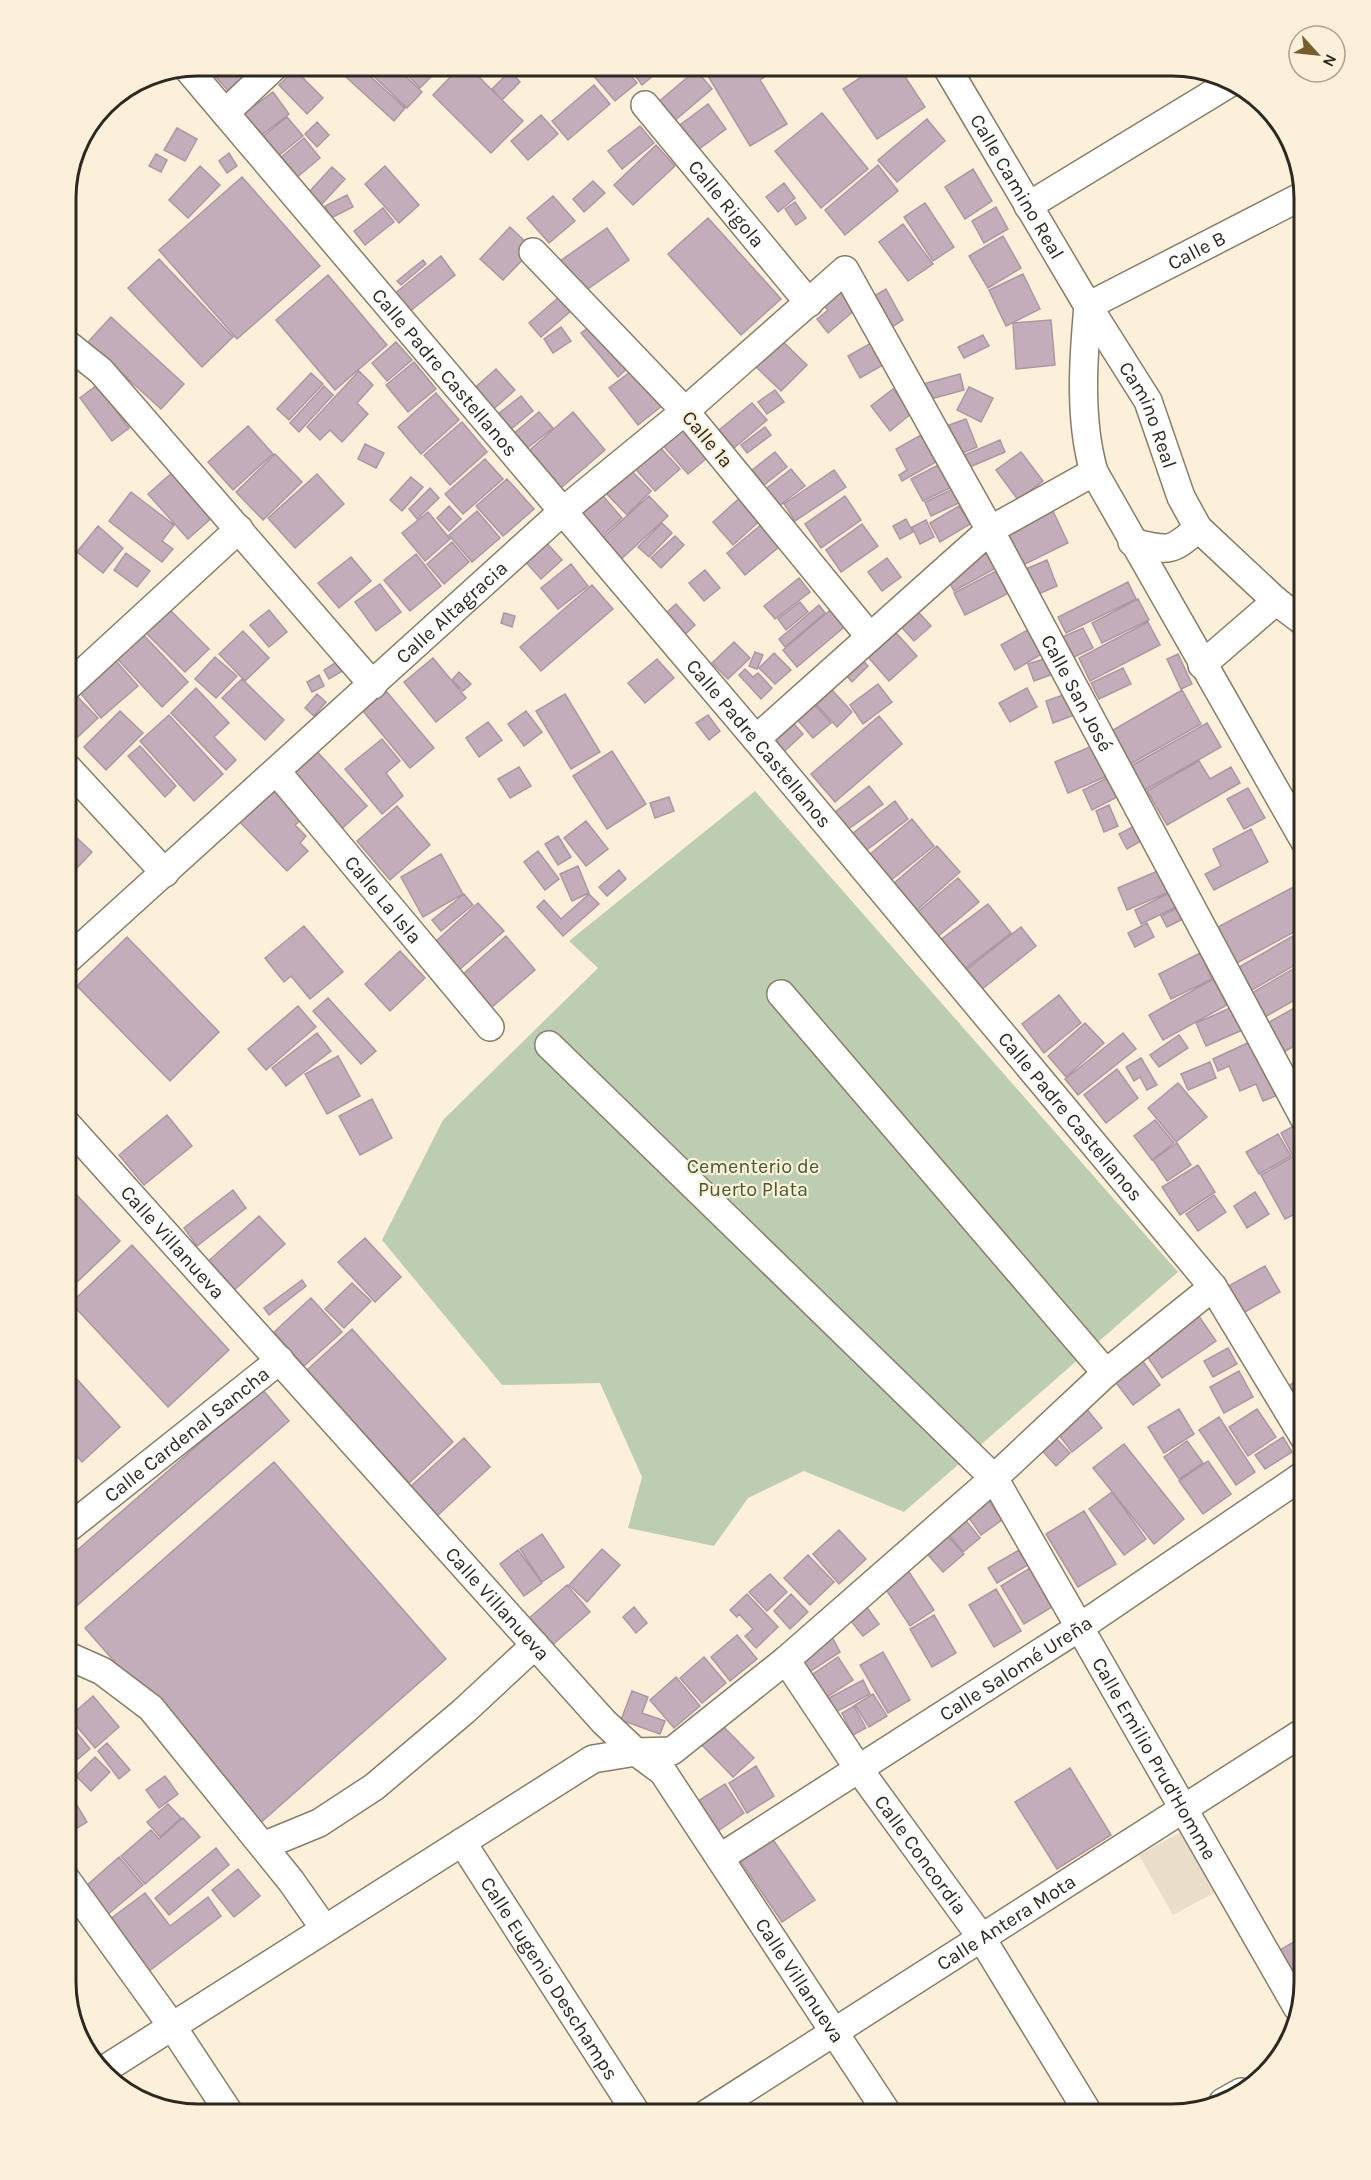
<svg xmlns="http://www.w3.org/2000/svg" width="1371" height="2180" font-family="Karla,sans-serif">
<rect width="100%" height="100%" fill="#fcf0da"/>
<path fill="#eadeca" d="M1181 1832 1214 1893 1173 1915 1139 1855Z"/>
<path fill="#bdcdb2" d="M755 791 1178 1272 904 1512 804 1471 748 1498 714 1546 628 1528 642 1477 600 1383 502 1385 382 1240 443 1120 598 968 569 941Z"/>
<path fill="#c4adba" stroke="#ad96a3" stroke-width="1.5" d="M206 66H264L232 95Z
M334 66H359L405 108 394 121Z
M363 66H395L422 92 407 108Z
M399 66H437L439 69 420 88Z
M461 66H468L523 121 491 153 433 95Z
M601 66H623L637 83 615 101 592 74Z
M628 66H665L642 85Z
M702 66H781L760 80 787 124 750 146Z
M878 66H898L925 107 877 139 843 89Z
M295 70 323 98 307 114 279 85Z
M696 70 712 89 673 122 657 103Z
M510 71 520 82 502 100 492 89Z
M594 85 610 104 568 140 552 121Z
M273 92 289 114 255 140 239 117Z
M708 104 726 129 695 152 676 128Z
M822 113 868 169 821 208 775 151Z
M541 115 558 134 528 160 511 141Z
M287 117 303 136 272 161 256 142Z
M927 119 945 141 897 182 878 160Z
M317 122 329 135 317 147 305 134Z
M640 126 654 143 622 169 608 151Z
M177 128 197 139 185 161 164 150Z
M304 138 320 158 289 184 273 164Z
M656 145 675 166 633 205 614 185Z
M229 153 237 166 227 173 219 161Z
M156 154 167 160 161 172 149 166Z
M878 165 898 191 845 235 825 210Z
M200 166 220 185 188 218 169 200Z
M385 166 419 205 399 223 365 184Z
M332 167 345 179 322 204 309 192Z
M973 169 992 201 965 219 945 187Z
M242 177 320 266 237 339 159 250Z
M593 181 605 193 584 212 573 199Z
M784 183 795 198 778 212 766 197Z
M347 195 353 207 331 218 325 206Z
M553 196 575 221 549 243 527 218Z
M795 202 806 218 796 225 785 209Z
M925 203 954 247 933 261 904 217Z
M996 207 1008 229 984 243 972 221Z
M383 208 394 222 365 245 354 231Z
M708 218 781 299 741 335 668 254Z
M903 224 933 264 908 281 879 242Z
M510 227 533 249 503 280 480 259Z
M607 228 629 260 582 293 560 261Z
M1003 236 1021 268 988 288 969 256Z
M441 256 455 275 409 312 394 294Z
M159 259 233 337 202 367 128 288Z
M423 260 426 264 401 285 397 281Z
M1023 274 1040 309 1006 326 989 290Z
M328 275 387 345 335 390 276 320Z
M835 285 855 310 828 333 817 319 828 310 818 299Z
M886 289 903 320 892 327 874 296Z
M567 290 579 304 541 337 529 323Z
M111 317 184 384 161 409 88 342Z
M1051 320 1055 365 1016 369 1013 323Z
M595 322 631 365 618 377 581 333Z
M561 327 571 341 553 353 544 339Z
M776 335 807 365 781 391 750 361Z
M983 335 989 346 964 358 958 347Z
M396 342 412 360 387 381 372 363Z
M871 343 883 365 860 378 848 356Z
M414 362 436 389 408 412 386 385Z
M496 369 515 390 489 413 471 391Z
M634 369 663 405 638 425 609 388Z
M359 371 373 385 357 403 368 414 342 442 330 430 320 440 307 427Z
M311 373 323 384 289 420 277 409Z
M960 374 964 390 927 400 923 384Z
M97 385 129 428 112 441 80 398Z
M324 386 333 395 299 432 290 423Z
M969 387 993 398 981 422 957 410Z
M893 389 912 413 890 431 871 406Z
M775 390 784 402 767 414 758 402Z
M436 393 459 420 421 454 398 427Z
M521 396 533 411 510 430 498 414Z
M752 403 767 420 734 448 719 430Z
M539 412 553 428 525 450 512 435Z
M573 412 605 450 555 493 523 456Z
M966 419 977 447 960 454 949 425Z
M686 421 713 453 688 474 661 443Z
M462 422 487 452 450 485 424 455Z
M248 426 273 454 233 490 208 462Z
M765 427 771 435 747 453 741 445Z
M921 435 936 462 902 481 899 475 907 470 896 449Z
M1000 440 1005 452 965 469 960 457Z
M656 443 680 469 655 491 632 465Z
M365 444 384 453 376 468 358 459Z
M775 452 787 467 764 485 752 470Z
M1021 452 1043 481 1018 500 996 470Z
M275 454 302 482 263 520 236 492Z
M485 459 503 479 463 514 445 494Z
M942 463 954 486 923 501 911 479Z
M625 464 651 491 627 515 601 488Z
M791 469 805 486 775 509 762 492Z
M175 470 216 514 188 539 148 494Z
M834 470 846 487 795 521 784 504Z
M317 474 344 504 295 548 268 518Z
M411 477 423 487 402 511 390 500Z
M507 479 534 509 503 536 476 506Z
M430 488 439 498 417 519 409 509Z
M955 488 961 502 931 516 925 502Z
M597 489 622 518 595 542 569 512Z
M131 492 174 525 162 541 173 549 162 562 109 521Z
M744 494 764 517 733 545 713 522Z
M649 496 668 516 616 564 597 543Z
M845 496 861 520 821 548 805 524Z
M449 506 461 519 449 531 437 518Z
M959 506 970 524 940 542 930 523Z
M1052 509 1068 543 1023 565 1007 531Z
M477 511 500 538 472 562 449 535Z
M428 512 450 539 425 561 402 533Z
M906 519 913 532 900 539 893 526Z
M767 520 785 542 745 575 727 553Z
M926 520 934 537 920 544 912 527Z
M662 523 672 533 649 557 638 547Z
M862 524 878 546 841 572 826 550Z
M98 526 123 548 103 573 77 552Z
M675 536 684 545 661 568 651 558Z
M544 540 562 560 541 579 523 559Z
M452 542 469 562 444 584 427 564Z
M983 543 996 568 954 591 941 566Z
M126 553 150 571 137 587 114 570Z
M416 554 441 586 410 611 384 580Z
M351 557 371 581 339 608 318 583Z
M887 558 901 577 882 591 868 572Z
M1047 560 1057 586 1036 595 1026 569Z
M571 564 588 586 558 609 541 588Z
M705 570 720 588 704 601 689 583Z
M998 570 1009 593 965 615 954 593Z
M799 578 810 592 775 619 764 606Z
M1128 582 1136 599 1066 633 1058 617Z
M380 584 401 612 376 631 355 602Z
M592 585 613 609 541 671 520 647Z
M1138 599 1149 620 1102 643 1092 623Z
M162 602 209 649 185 672 139 626Z
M800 602 808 612 786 630 778 619Z
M676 604 695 625 677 642 657 621Z
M911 604 931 626 914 641 894 619Z
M819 605 825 613 785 647 779 639Z
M834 607 848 624 797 667 783 650Z
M269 610 287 632 269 647 250 625Z
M504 613 515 616 512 627 501 623Z
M1148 622 1160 645 1090 681 1079 658Z
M888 624 917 656 889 681 861 649Z
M136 627 188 682 162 707 110 651Z
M1031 628 1045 652 1015 670 1001 645Z
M1083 628 1093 648 1068 660 1058 639Z
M243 631 269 658 245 681 219 654Z
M734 642 750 658 728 679 712 663Z
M755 652 763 655 757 669 749 666Z
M109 653 138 686 101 718 73 684Z
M774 653 791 670 775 684 759 668Z
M856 653 868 666 852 682 840 668Z
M1178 654 1192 684 1181 689 1167 659Z
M215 657 237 676 216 698 195 679Z
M343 658 349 667 329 679 324 670Z
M433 658 466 698 436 722 404 682Z
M1047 658 1053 674 1034 681 1028 664Z
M657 659 674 678 645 703 628 683Z
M1123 668 1131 684 1099 699 1091 683Z
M745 669 753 677 758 673 772 688 761 699 739 675Z
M459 672 471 684 463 691 452 680Z
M319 675 324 686 312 692 307 682Z
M242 679 284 720 265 740 222 698Z
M823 680 852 712 837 727 807 694Z
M878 684 892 702 863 724 850 705Z
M196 688 229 723 214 737 236 760 226 770 171 713Z
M1027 688 1037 707 1010 722 999 703Z
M70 689 98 718 66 748V693Z
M1182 690 1201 724 1127 766 1108 733Z
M386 691 434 748 410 768 363 711Z
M1069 693 1077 714 1053 723 1046 701Z
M317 694 326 702 314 716 305 708Z
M565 694 600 752 571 769 536 711Z
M806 695 831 723 813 738 789 710Z
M120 711 143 733 106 770 84 747Z
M526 711 542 732 524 746 508 724Z
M785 714 803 734 776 759 757 739Z
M169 715 223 774 194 801 140 741Z
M708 715 720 731 709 740 696 723Z
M879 716 902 744 835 802 811 774Z
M488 722 502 740 479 757 466 738Z
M1207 723 1221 747 1138 794 1124 770Z
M382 739 400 761 386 773 403 796 382 814 345 769Z
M1099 743 1112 774 1068 793 1055 762Z
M311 745 367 806 338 832 282 771Z
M140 746 176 786 165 797 128 756Z
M612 751 646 804 607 829 573 776Z
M1199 761 1210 779 1231 767 1240 783 1167 825 1147 791Z
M519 767 531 786 510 798 498 779Z
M1111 776 1121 795 1092 810 1083 790Z
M275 782 300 808 294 814 300 821 295 825 306 836 300 843 308 851 287 871 236 818Z
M869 786 883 804 843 833 830 816Z
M1248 788 1265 818 1244 829 1227 799Z
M669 797 674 811 655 818 650 803Z
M895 801 908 819 860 855 848 837Z
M1109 805 1118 826 1104 832 1096 811Z
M397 806 430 845 390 880 357 841Z
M912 819 934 846 890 881 869 855Z
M586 821 608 849 586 866 564 838Z
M1140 823 1148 837 1127 849 1119 834Z
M66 828 92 852 77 868 66 858Z
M1251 829 1268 862 1214 890 1205 874 1221 866 1213 849Z
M558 836 571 857 558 865 545 844Z
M937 846 960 872 917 910 894 883Z
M538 851 559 879 545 890 524 862Z
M441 854 463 894 423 917 401 877Z
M578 866 589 893 572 901 560 874Z
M619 870 626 879 607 896 599 887Z
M1160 870 1169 892 1127 910 1118 888Z
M958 878 979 902 936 938 915 914Z
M1303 882 1305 926 1235 964 1216 928Z
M1173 891 1180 905 1141 924 1135 910Z
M464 894 473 905 441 931 432 920Z
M589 894 599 904 563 936 537 907 544 900 561 919Z
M478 903 504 931 459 970 435 942Z
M988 904 1011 933 962 971 939 941Z
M1183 905 1189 916 1167 927 1161 916Z
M1147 923 1154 937 1135 947 1128 933Z
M304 926 343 972 310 999 291 976 284 982 265 958Z
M1021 927 1036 946 976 994 961 974Z
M1305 929V959L1247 993 1234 970Z
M506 936 535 970 491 1008 462 975Z
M127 937 219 1032 170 1081 77 986Z
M400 951 425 978 390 1011 365 984Z
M1200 953 1212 979 1171 999 1159 974Z
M1305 962V994L1265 1017 1252 993Z
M1213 979 1227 1005 1163 1040 1149 1015Z
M1059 995 1081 1023 1044 1053 1022 1024Z
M328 998 376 1051 361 1064 313 1011Z
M1305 1002V1040L1280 1054 1264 1025Z
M1237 1005 1247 1028 1206 1046 1196 1023Z
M298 1006 316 1027 266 1070 248 1049Z
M1085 1023 1104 1043 1066 1077 1048 1056Z
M317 1033 331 1051 286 1086 272 1068Z
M1123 1033 1136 1049 1078 1095 1065 1079Z
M1179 1035 1188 1048 1159 1067 1150 1055Z
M1254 1040 1278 1095 1263 1101 1256 1084 1240 1091 1229 1066 1218 1071 1213 1059Z
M338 1056 360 1096 327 1114 305 1074Z
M1141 1058 1157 1085 1147 1090 1140 1077 1134 1081 1126 1067Z
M1210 1062 1216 1078 1188 1090 1181 1074Z
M1117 1069 1138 1098 1106 1123 1084 1095Z
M1178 1083 1207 1117 1176 1142 1148 1108Z
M372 1099 392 1138 360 1155 339 1116Z
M167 1115 192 1146 144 1185 119 1155Z
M1155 1120 1174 1143 1152 1160 1134 1136Z
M1297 1124 1305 1139V1149L1293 1156 1281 1133Z
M1278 1134 1291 1156 1259 1174 1246 1152Z
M1177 1143 1191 1165 1167 1181 1153 1160Z
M1305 1150V1209L1285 1219 1261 1175Z
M1198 1165 1215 1192 1180 1215 1162 1187Z
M72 1190 120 1241 76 1283 66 1273V1196Z
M233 1190 246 1208 197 1246 184 1228Z
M1255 1192 1269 1214 1247 1228 1234 1206Z
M1214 1195 1226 1212 1198 1231 1186 1214Z
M259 1216 285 1244 231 1293 205 1264Z
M365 1238 401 1277 375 1302 338 1262Z
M132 1245 229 1350 168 1407 71 1303Z
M1265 1266 1280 1292 1238 1316 1223 1289Z
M302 1280 306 1286 269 1315 264 1308Z
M352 1283 371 1301 344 1328 325 1309Z
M311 1298 342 1332 304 1366 274 1332Z
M1196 1312 1216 1341 1162 1378 1142 1349Z
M352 1329 453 1442 409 1483 307 1370Z
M1228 1348 1237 1364 1213 1377 1204 1361Z
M1142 1360 1160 1385 1133 1405 1114 1380Z
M66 1367 120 1427 82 1462 66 1444Z
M1239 1371 1253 1397 1224 1413 1210 1387Z
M1305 1375V1416L1287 1387Z
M262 1389 289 1421 66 1615V1560Z
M1085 1407 1102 1428 1072 1452 1055 1430Z
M1179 1409 1194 1434 1164 1453 1148 1427Z
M1257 1409 1276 1437 1248 1456 1229 1427Z
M1219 1417 1255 1472 1236 1485 1199 1430Z
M1051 1433 1070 1453 1056 1466 1038 1446Z
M1283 1437 1292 1452 1265 1469 1255 1455Z
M464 1438 490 1467 437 1516 411 1486Z
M1187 1441 1203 1463 1179 1479 1164 1457Z
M1124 1444 1184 1519 1154 1544 1093 1468Z
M1208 1461 1231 1494 1203 1514 1179 1481Z
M274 1462 446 1659 258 1825 85 1628Z
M1112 1492 1146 1539 1124 1555 1089 1509Z
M984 1494 1002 1520 981 1535 962 1508Z
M1084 1511 1116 1564 1078 1587 1046 1534Z
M963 1517 980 1538 963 1552 946 1531Z
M839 1530 866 1559 839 1584 813 1554Z
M944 1532 964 1554 943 1572 924 1550Z
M542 1534 564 1567 542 1582 520 1549Z
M602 1549 620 1565 587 1602 569 1585Z
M518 1550 542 1583 524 1596 500 1564Z
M1019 1550 1028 1565 997 1583 988 1568Z
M808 1555 834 1582 810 1605 784 1578Z
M1030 1568 1052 1607 1024 1624 1001 1586Z
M907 1569 934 1610 910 1626 883 1585Z
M770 1574 787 1592 767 1611 749 1592Z
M567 1585 590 1612 550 1647 527 1620Z
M996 1589 1021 1631 994 1647 969 1605Z
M747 1594 778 1627 756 1648 745 1636 753 1629 739 1614 737 1617 730 1610Z
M791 1594 808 1612 790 1629 774 1611Z
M863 1602 879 1624 863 1636 846 1615Z
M634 1607 647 1623 636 1633 623 1617Z
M934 1615 956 1653 932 1667 910 1629Z
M830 1633 840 1652 805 1675 792 1657Z
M737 1635 757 1659 730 1681 711 1657Z
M883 1652 910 1700 888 1713 860 1665Z
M704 1657 726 1683 702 1703 680 1678Z
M838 1657 853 1680 824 1699 810 1676Z
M676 1677 700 1706 674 1728 650 1700Z
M863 1680 870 1694 832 1714 825 1700Z
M632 1691 648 1697 642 1713 665 1721 660 1734 621 1720Z
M873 1694 887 1716 869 1727 855 1705Z
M93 1696 119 1727 95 1748 69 1717Z
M854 1706 866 1728 853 1735 842 1713Z
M68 1722 90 1749 66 1769V1723Z
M719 1722 754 1758 733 1777 698 1741Z
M107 1743 130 1770 119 1779 98 1751Z
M95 1757 110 1772 91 1791 76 1776Z
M756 1766 774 1796 747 1813 729 1783Z
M1070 1768 1111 1835 1057 1869 1015 1802Z
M165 1776 178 1794 159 1808 146 1790Z
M725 1784 744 1813 718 1831 698 1801Z
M66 1787 87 1822 66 1835Z
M168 1804 181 1818 160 1837 147 1822Z
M183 1818 200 1837 145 1884 121 1856 151 1830 159 1839Z
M769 1834 815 1900 782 1922 737 1856Z
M216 1848 229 1865 169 1915 155 1898Z
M119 1857 143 1885 101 1920 78 1893Z
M238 1869 260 1896 234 1917 212 1890Z
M145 1893 170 1926 208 1897 221 1916 144 1975 105 1923Z
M1305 1935V1982L1303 1989 1280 1950Z"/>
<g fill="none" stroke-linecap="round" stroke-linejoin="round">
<g stroke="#887d69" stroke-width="30">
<g id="minor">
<path id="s1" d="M946 66 1088 306 1148 401 1181 497 1198 528 1276 601 1305 623"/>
<path id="s2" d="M187 68 756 739 1213 1287 1305 1439"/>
<path id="s3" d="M645 105 809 303"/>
<path d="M225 113 275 66"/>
<path d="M1028 206 1230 83"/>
<path d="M533 252 685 411 870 637"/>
<path d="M1088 306C1083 360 1079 420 1094 472L1305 842"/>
<path id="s4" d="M1088 306 1304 195"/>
<path d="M66 343 101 371 373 685"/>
<path d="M1132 542C1168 551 1171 553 1198 528"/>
<path d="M1202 665 1276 601"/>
<path d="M66 688 239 529"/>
<path d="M756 739 990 530 1094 472"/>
<path d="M66 766 165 873"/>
<path id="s5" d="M277 772 490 1027"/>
<path id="s6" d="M66 961 563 511 685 411 845 270 990 530 1305 1120"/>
<path d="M781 994 1106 1373"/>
<path id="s7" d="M549 1045 994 1478 1297 2007"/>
<path id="s8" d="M66 1123 604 1722 636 1752 663 1772 888 2114"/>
<path id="s9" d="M66 1530 280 1360"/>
<path d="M66 1655 102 1671 151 1708 291 1881 324 1928"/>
<path id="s10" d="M786 1660 858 1768 981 1937 1089 2114"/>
<path id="s11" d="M462 1842 637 2114"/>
<path d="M263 1846 319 1823 374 1787 464 1711 535 1645"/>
<path id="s12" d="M721 1857 1080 1627 1305 1474"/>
<path d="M66 1879 172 2026 230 2114"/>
<path d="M105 2069 593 1759 636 1752 672 1751 786 1660 994 1478 1106 1373 1213 1287"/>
<path d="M1223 2102 1241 2092"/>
<path id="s13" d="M706 2114 1305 1731"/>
</g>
</g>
<use href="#minor" stroke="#fff" stroke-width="27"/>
</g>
<g text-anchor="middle" stroke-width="4.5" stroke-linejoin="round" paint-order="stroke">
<g font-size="20" fill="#2d2920" stroke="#fcf0da">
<text dy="7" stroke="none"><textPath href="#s1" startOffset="140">Calle Camino Real</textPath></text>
<text dy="7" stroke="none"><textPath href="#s3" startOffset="128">Calle Rigola</textPath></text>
<text dy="7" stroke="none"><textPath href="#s4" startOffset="122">Calle B</textPath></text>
<text dy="7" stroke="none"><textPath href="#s2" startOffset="399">Calle Padre Castellanos</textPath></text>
<text dy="7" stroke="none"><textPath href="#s1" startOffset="404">Camino Real</textPath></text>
<text transform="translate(708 439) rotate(50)" y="7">Calle 1ª</text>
<text dy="7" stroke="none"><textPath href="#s6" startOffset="520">Calle Altagracia</textPath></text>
<text dy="7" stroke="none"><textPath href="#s6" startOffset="1524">Calle San José</textPath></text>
<text dy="7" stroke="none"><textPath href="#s2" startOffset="885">Calle Padre Castellanos</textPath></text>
<text dy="7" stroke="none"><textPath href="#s5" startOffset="166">Calle La Isla</textPath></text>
<text dy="7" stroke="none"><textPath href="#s2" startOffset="1371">Calle Padre Castellanos</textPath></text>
<text dy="7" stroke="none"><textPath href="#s8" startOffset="160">Calle Villanueva</textPath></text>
<text dy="7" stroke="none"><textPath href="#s9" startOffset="154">Calle Cardenal Sancha</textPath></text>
<text dy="7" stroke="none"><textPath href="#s8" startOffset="646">Calle Villanueva</textPath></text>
<text dy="7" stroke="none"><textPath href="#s12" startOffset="350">Calle Salomé Ureña</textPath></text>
<text dy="7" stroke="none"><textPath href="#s7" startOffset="944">Calle Emilio Prud'Homme</textPath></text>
<text dy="7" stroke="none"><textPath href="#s10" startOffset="237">Calle Concordia</textPath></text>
<text dy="7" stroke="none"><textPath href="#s13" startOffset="356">Calle Antera Mota</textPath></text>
<text dy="7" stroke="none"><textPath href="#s11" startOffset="162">Calle Eugenio Deschamps</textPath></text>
<text dy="7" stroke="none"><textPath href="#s8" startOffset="1132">Calle Villanueva</textPath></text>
</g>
<g font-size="20" fill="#435b30" stroke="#fcf0da">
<text x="753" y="1173">Cementerio de<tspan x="753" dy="23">Puerto Plata</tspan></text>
</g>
</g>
<path d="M0 0H1371V2180H0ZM198 76H1172A122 122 0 0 1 1294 198V1982A122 122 0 0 1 1172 2104H198A122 122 0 0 1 76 1982V198A122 122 0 0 1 198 76Z" fill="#fcf0da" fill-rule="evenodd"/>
<path fill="none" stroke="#2d2920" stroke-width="3" d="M198 76H1172A122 122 0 0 1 1294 198V1982A122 122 0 0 1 1172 2104H198A122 122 0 0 1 76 1982V198A122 122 0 0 1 198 76Z"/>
<g transform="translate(1317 54) rotate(117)"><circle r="28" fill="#fcf0da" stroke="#a9a090" stroke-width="1.5"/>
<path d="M0-4.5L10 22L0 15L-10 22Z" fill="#765e2f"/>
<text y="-9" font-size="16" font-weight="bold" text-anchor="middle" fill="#2d2920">N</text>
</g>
</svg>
